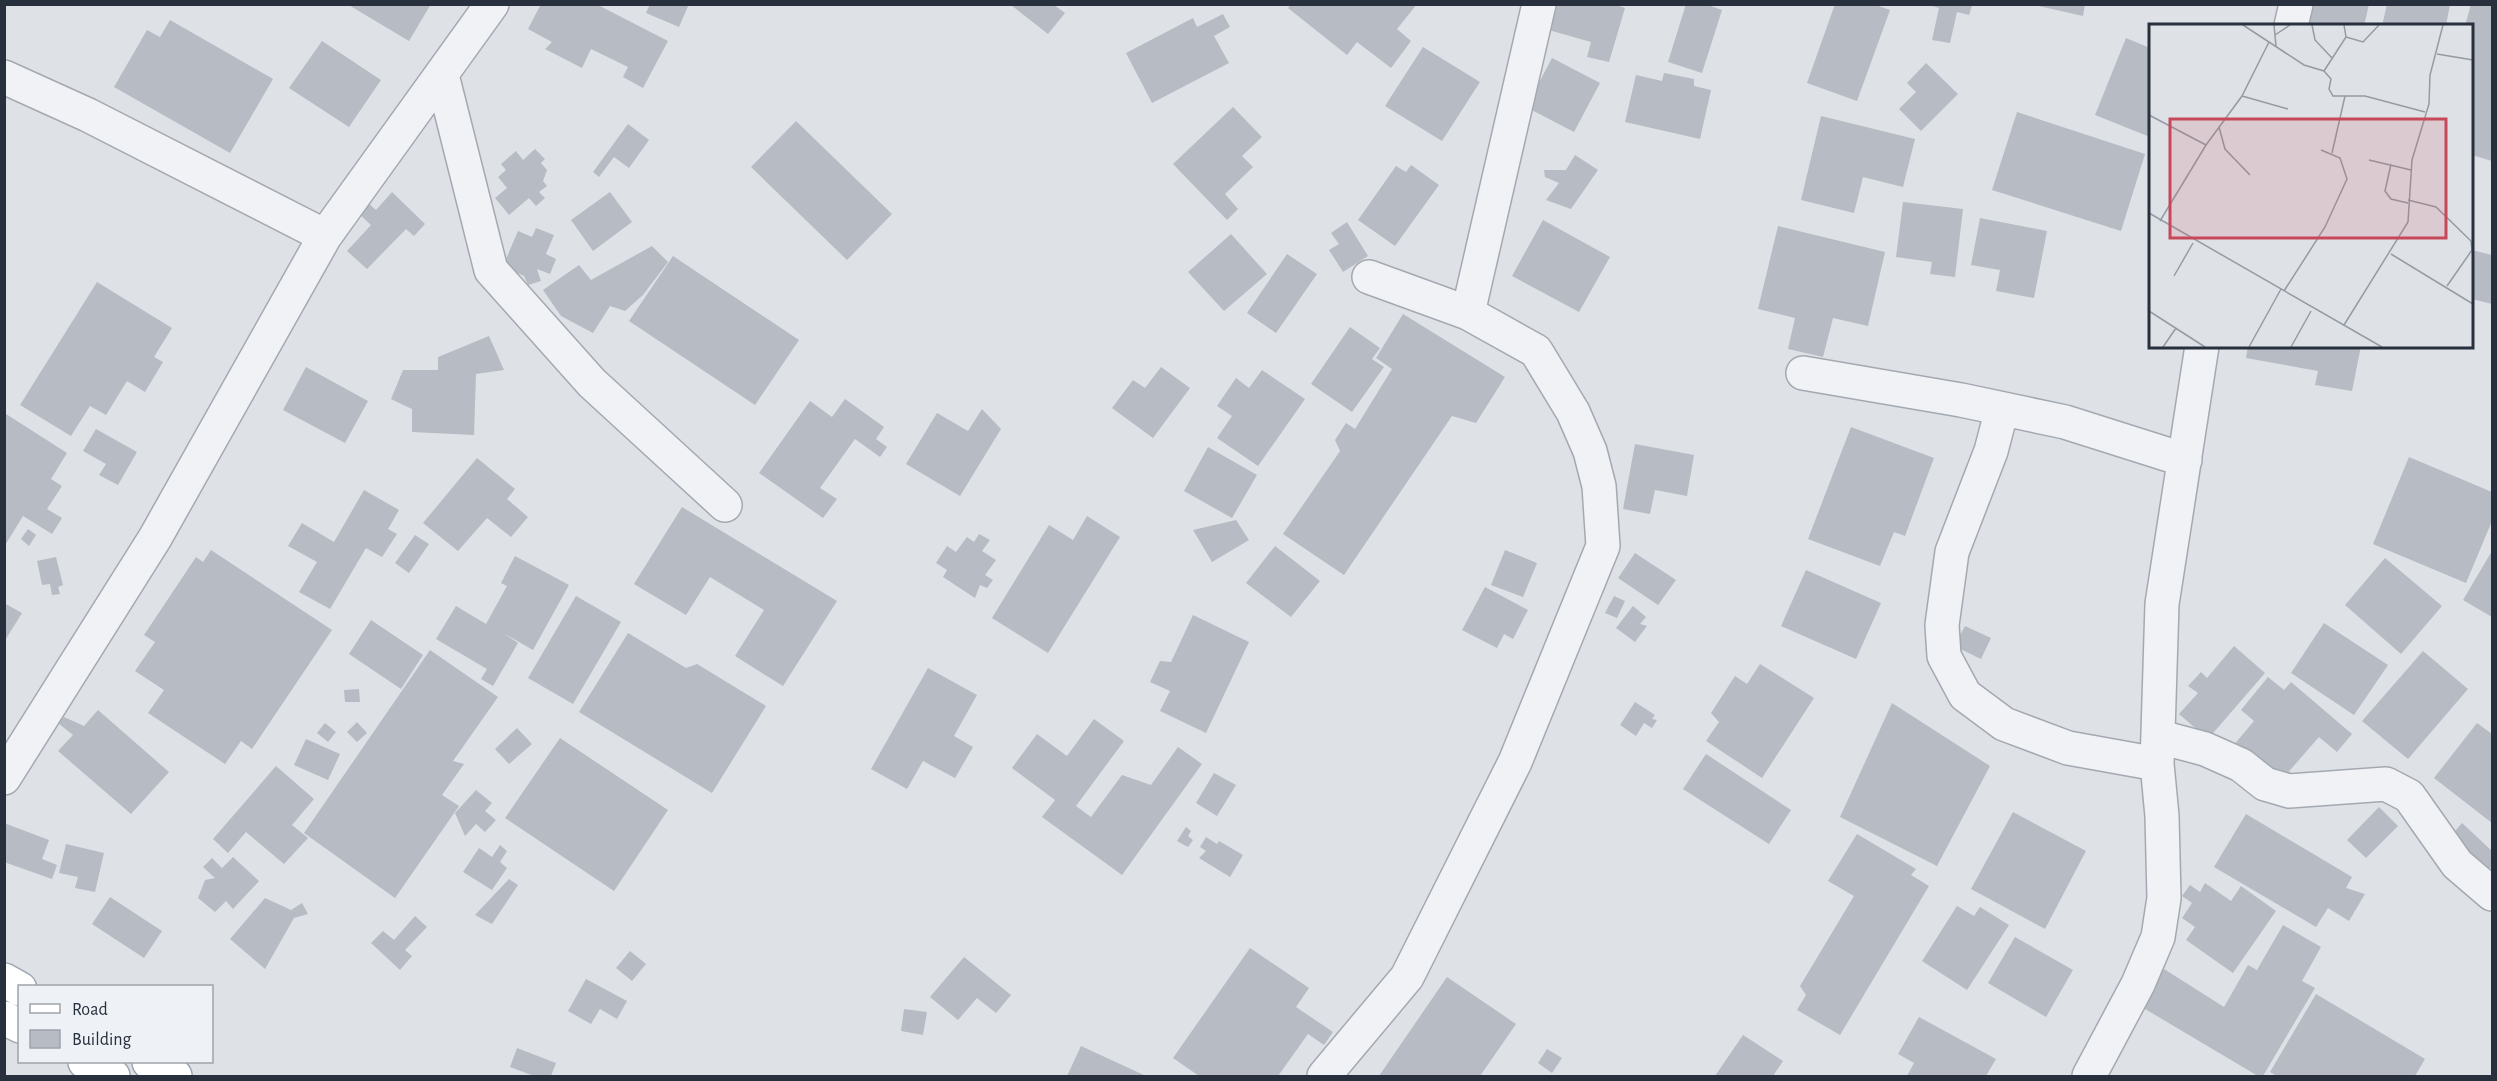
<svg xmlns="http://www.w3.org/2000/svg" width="2497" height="1081" font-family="'Alegreya Sans',sans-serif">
<rect width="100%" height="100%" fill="#dee2e7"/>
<path fill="#b6bbc4" d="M347 4H431L409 41Z
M541 4H596L668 41 643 88 623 77 628 67 591 49 582 68 545 49 552 42 528 29Z
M650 4H689L679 27 646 13Z
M1291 4H1417L1397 29 1411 41 1391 68 1357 42 1347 55 1288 8Z
M1547 4H1613L1625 8 1609 62 1587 57 1591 42 1538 27Z
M1686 4H1705L1722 10 1702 73 1668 62Z
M1835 4H1873L1890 10 1857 101 1807 83Z
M2030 4H2085L2083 16Z
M2304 4H2369L2364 26H2299Z
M2387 4H2450L2446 26H2382Z
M2471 4H2492V161L2472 155V26H2465Z
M1011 5H1054L1065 13 1048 34Z
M1929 5H1972L1969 15 1957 12 1950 43 1932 40 1939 8Z
M1223 14 1230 27 1214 36 1229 63 1152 103 1126 53 1193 18 1197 27Z
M170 20 273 79 230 153 114 87 147 30 160 37Z
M2126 38 2150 48V137L2095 115Z
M322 41 381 80 349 127 289 88Z
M1423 47 1480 82 1442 141 1385 106Z
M1552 58 1600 83 1574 132 1526 107Z
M1926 63 1958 94 1921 131 1899 109 1916 92 1907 83Z
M1664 73 1694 79V86L1711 90 1700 139 1625 122 1636 75 1662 81Z
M1233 107 1262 137 1242 156 1253 167 1225 194 1238 209 1227 220 1173 164Z
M2017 112 2145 154 2121 231 1992 190Z
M1821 116 1915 139 1903 187 1863 177 1854 213 1801 200Z
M796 121 892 214 847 260 751 167Z
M628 124 649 140 629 168 614 157 599 177 593 172Z
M535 149 545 159 541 163 547 170 543 181 547 186 539 192 545 198 536 206 529 198 509 215 495 198 507 188 498 177 506 170 501 164 516 151 523 160Z
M1575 155 1598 170 1571 209 1546 200 1559 183 1545 177 1544 170H1566Z
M1411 165 1439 185 1395 246 1358 220 1396 166 1406 172Z
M392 192 425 224 414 236 406 229 367 269 347 251 371 225 357 212 367 202 376 210Z
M610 192 632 222 593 251 571 220Z
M1903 202 1963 209 1955 277 1930 274 1932 262 1896 257Z
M1980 218 2047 231 2034 298 1996 291 2000 270 1971 265Z
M1543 220 1610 257 1579 312 1512 276Z
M1347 222 1368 256 1343 272 1329 250 1339 244 1331 233Z
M1778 226 1885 252 1868 326 1833 318 1823 357 1788 349 1795 318 1758 309Z
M536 228 554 235 546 254 556 259 550 274 537 269 541 281 528 285 524 276 503 266 518 231 532 237Z
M1231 234 1267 274 1224 311 1188 272Z
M652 246 668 262 643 295 625 311 610 306 593 333 561 316 543 290 579 265 591 280Z
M2472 250 2492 255V304L2472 299Z
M1287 254 1317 274 1276 333 1247 313Z
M673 256 799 340 755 405 629 321Z
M97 282 172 328 154 357 163 362 145 392 127 381 106 415 90 406 71 436 20 405Z
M1403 314 1505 377 1476 423 1452 416 1344 575 1283 534 1340 451 1335 440 1346 423 1355 429 1392 369 1376 358Z
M1350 327 1380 348 1372 359 1384 367 1352 412 1311 384Z
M489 336 504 370 476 374 474 435 412 432V409L391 399 403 370H438V357Z
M2248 346H2361L2352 391 2315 385 2318 371 2246 358Z
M306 367 368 401 345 443 283 410Z
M1161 367 1190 388 1153 438 1112 408 1133 380 1145 388Z
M1262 370 1305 399 1258 466 1217 438 1232 416 1217 406 1236 378 1249 388Z
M845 399 884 427 876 439 887 447 880 457 855 439 820 488 837 499 823 518 759 473 810 401 832 417Z
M982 409 1001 429 960 496 906 464 937 413 968 431Z
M6 414 67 453 51 479 62 486 47 509 62 518 52 534 23 516 4 547Z
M1851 427 1934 458 1905 536 1894 532 1880 566 1808 539Z
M96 429 137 452 118 485 99 475 106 464 83 451Z
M1635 444 1694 455 1687 496 1655 490 1650 514 1623 509Z
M1208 447 1257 475 1232 518 1184 491Z
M2409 457 2492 492V521L2466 583 2373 544Z
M477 458 515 489 507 499 528 517 511 537 487 518 458 551 423 523Z
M364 490 399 510 388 529 397 534 382 557 366 548 330 609 299 592 317 562 288 546 302 523 334 542Z
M682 507 837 601 783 686 735 656 764 610 710 577 686 615 634 584Z
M1087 516 1120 537 1048 653 992 618 1049 525 1073 540Z
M1236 520 1249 540 1212 562 1193 530Z
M28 529 36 535 29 546 21 539Z
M979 534 990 540 982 551 996 560 985 575 993 580 987 588 980 585 975 598 943 577 947 570 936 563 947 546 956 552 967 537 974 542Z
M415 535 429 544 409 573 395 563Z
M1275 546 1320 581 1291 617 1246 583Z
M211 550 332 630 252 749 241 741 225 764 148 713 164 690 135 671 155 642 144 635 196 557 203 562Z
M1505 550 1537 563 1523 597 1491 585Z
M2492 551V617L2463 600Z
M1635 553 1676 580 1658 605 1618 578Z
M515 556 569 585 533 650 503 633 518 643 493 686 481 679 487 669 436 639 456 606 486 624 507 586 501 583Z
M56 557 63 585 58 587 60 594 52 595 50 584 42 585 37 561Z
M2385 558 2442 606 2401 654 2345 605Z
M1806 570 1881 603 1856 659 1781 626Z
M1485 587 1528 610 1513 639 1504 634 1497 648 1462 630Z
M576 596 621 622 573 704 528 678Z
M1614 596 1625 601 1617 618 1605 613Z
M4 603 22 613 4 642Z
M1633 606 1646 617 1640 624 1647 626 1635 642 1616 628Z
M1193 615 1249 642 1206 733 1160 711 1170 691 1150 682 1160 661 1171 662Z
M371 620 423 655 401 689 349 654Z
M2324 623 2388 665 2354 715 2291 673Z
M1965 626 1991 638 1981 659 1954 646Z
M628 633 686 668 697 664 766 706 712 793 579 712Z
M2234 646 2265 673 2208 739 2179 714 2198 693 2188 686 2201 672 2207 678Z
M430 650 498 697 453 761 464 764 442 795 459 806 395 898 304 833Z
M2423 651 2468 689 2408 759 2362 721Z
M1760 664 1814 698 1762 778 1706 741 1719 722 1711 713 1735 676 1747 684Z
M928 668 977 695 954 736 973 747 955 778 923 761 907 789 871 769Z
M2268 677 2284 690 2291 682 2352 734 2337 752 2319 737 2278 784 2233 746 2254 721 2241 710Z
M359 689 360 702H345L344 690Z
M1635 702 1655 715 1652 719 1657 720 1652 728 1644 723 1636 736 1620 725Z
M1892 703 1990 766 1937 866 1840 817Z
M98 710 169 772 131 814 58 751 73 735 58 723 64 717 84 726Z
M1094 719 1124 741 1076 806 1091 817 1122 775 1151 785 1178 747 1202 764 1122 875 1042 817 1055 800 1012 768 1037 734 1067 756Z
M357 722 367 733 357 742 347 732Z
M325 723 336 732 328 742 317 733Z
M2477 723 2492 734V823L2434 778Z
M517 728 532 744 509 764 495 749Z
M560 738 668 810 614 891 505 818Z
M306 739 340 754 328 780 294 765Z
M1706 754 1791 810 1769 844 1683 789Z
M276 766 314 799 292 825 308 838 284 864 246 832 228 853 213 839Z
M1214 773 1236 785 1217 816 1196 803Z
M476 790 492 803 485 811 496 820 485 832 476 824 465 836 455 813Z
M2379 807 2398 826 2366 858 2347 840Z
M2013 812 2086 851 2045 929 1971 889Z
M2246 814 2352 877 2346 888 2365 894 2349 921 2328 908 2316 927 2214 867Z
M4 823 49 840 42 859 57 865 52 879 4 862Z
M2462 823 2492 851V866L2482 878 2444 844Z
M1186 827 1191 831 1188 836 1193 840 1188 847 1177 841Z
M1857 834 1916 869 1911 875 1929 886 1840 1035 1797 1010 1806 995 1800 986 1854 896 1828 881Z
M1206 837 1217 844 1219 841 1243 855 1230 877 1199 858 1206 851 1200 847Z
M66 844 104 853 95 892 75 888 78 877 59 873Z
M500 845 507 851 500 862 507 868 492 890 463 872 479 848 492 857Z
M233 857 259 881 233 909 226 901 215 912 198 898 205 880 215 878 203 867 212 858 222 868Z
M509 879 518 885 492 924 475 915Z
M2205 883 2231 901 2241 886 2276 911 2233 973 2186 940 2195 927 2182 918 2192 903 2182 896 2190 885 2200 892Z
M110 897 162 931 144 958 92 924Z
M265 898 291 910 302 903 308 914 294 918 265 969 230 939Z
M1957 906 1974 916 1980 907 2009 925 1967 990 1922 961Z
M415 916 427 927 405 950 412 956 400 970 371 943 383 931 394 940Z
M2283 925 2321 947 2302 981 2315 988 2263 1076H2258L2140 1006 2164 969 2224 1007 2248 965 2257 970Z
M2015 937 2073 970 2046 1017 1988 983Z
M1250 948 1309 988 1296 1007 1333 1032 1324 1045 1308 1034 1278 1076H1199L1173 1058Z
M630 951 646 964 632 981 616 968Z
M964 957 1011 995 996 1013 977 998 958 1020 930 997Z
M1447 977 1516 1024 1480 1076H1379Z
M586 979 627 1001 617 1019 600 1009 591 1024 568 1011Z
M2316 994 2425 1059 2415 1076H2277L2270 1072Z
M904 1009 927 1012 923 1035 901 1031Z
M1919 1017 1996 1059 1986 1076H1907L1914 1063 1898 1054Z
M1743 1035 1783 1061 1773 1076H1715Z
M1081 1046 1146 1076H1067Z
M517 1048 556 1063 551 1076H534L510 1067Z
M1547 1049 1562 1058 1552 1073 1538 1063Z"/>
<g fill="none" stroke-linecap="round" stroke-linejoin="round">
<g stroke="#a4a9b1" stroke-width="36">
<path id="minor" d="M2291 26 2296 4
M442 75 491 270 592 383 725 505
M4 77 88 115 325 236
M1468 313 1539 4
M1803 373 1961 400 2065 422 2185 460
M2002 409 1991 451 1952 552 1942 625 1944 656 1965 695 2004 724 2068 748 2157 764
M2160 737 2205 749 2241 765 2265 784 2289 791 2386 784 2409 796 2457 864 2492 894
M4 778 155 538 325 236 492 4
M1324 1076 1407 977 1515 762 1603 546 1599 486 1590 451 1573 412 1536 351 1468 313 1369 277
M2089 1076 2138 984 2158 937 2164 898 2162 816 2157 764 2162 604 2202 346"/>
</g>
<g stroke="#9ea6b2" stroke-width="36">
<path id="major" d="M4 980 20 989
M4 1018 20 1026
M85 1062 113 1076
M149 1062 175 1076"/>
</g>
<use href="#minor" stroke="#f1f2f6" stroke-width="33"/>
<use href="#major" stroke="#fff" stroke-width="33"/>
</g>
<g transform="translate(2149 24)">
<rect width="324" height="324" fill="#dee2e7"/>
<path fill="none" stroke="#959ba3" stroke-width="1.5" d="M94 1 155 41 175 47 182 55 180 65 184 72H216L276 88M125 1 127 22M163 1 166 16 183 34M126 11 141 1M197 13 214 18 230 1M288 30 324 36M175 47 197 13 195 1M93 72 139 85M0 91 57 121M70 103 76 125 101 151M183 129 196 72M220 136 262 146M242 140 236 167 242 175 259 179M259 176 287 183 322 217 323 226 298 262M0 189 233 323M11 197 57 121 93 72 120 18M242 230 324 280M25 252 44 219M135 267 176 203 198 155 191 134 172 126M0 287 56 323M195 301 259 198 263 136 280 80 281 51 294 1M14 323 27 304M100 323 132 265M142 323 162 287"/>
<path fill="#c7485a" fill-opacity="0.15" stroke="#c7485a" stroke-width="3" d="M21 95H297V214H21Z"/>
<rect width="324" height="324" fill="none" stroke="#28303d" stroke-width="3"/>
</g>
<rect width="2497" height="1081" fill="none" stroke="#28303d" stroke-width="12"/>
<rect x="18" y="985" width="195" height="78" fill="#eef1f5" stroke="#9fa4ab" stroke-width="1.5"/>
<rect x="30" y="1004" width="30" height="9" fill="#ffffff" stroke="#9fa4ab" stroke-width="1.5"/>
<text x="72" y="1015" font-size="18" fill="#28303d">Road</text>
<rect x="30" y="1030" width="30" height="18" fill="#b6bbc4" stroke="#9fa4ab" stroke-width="1.5"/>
<text x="72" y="1045" font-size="18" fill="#28303d">Building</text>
</svg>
